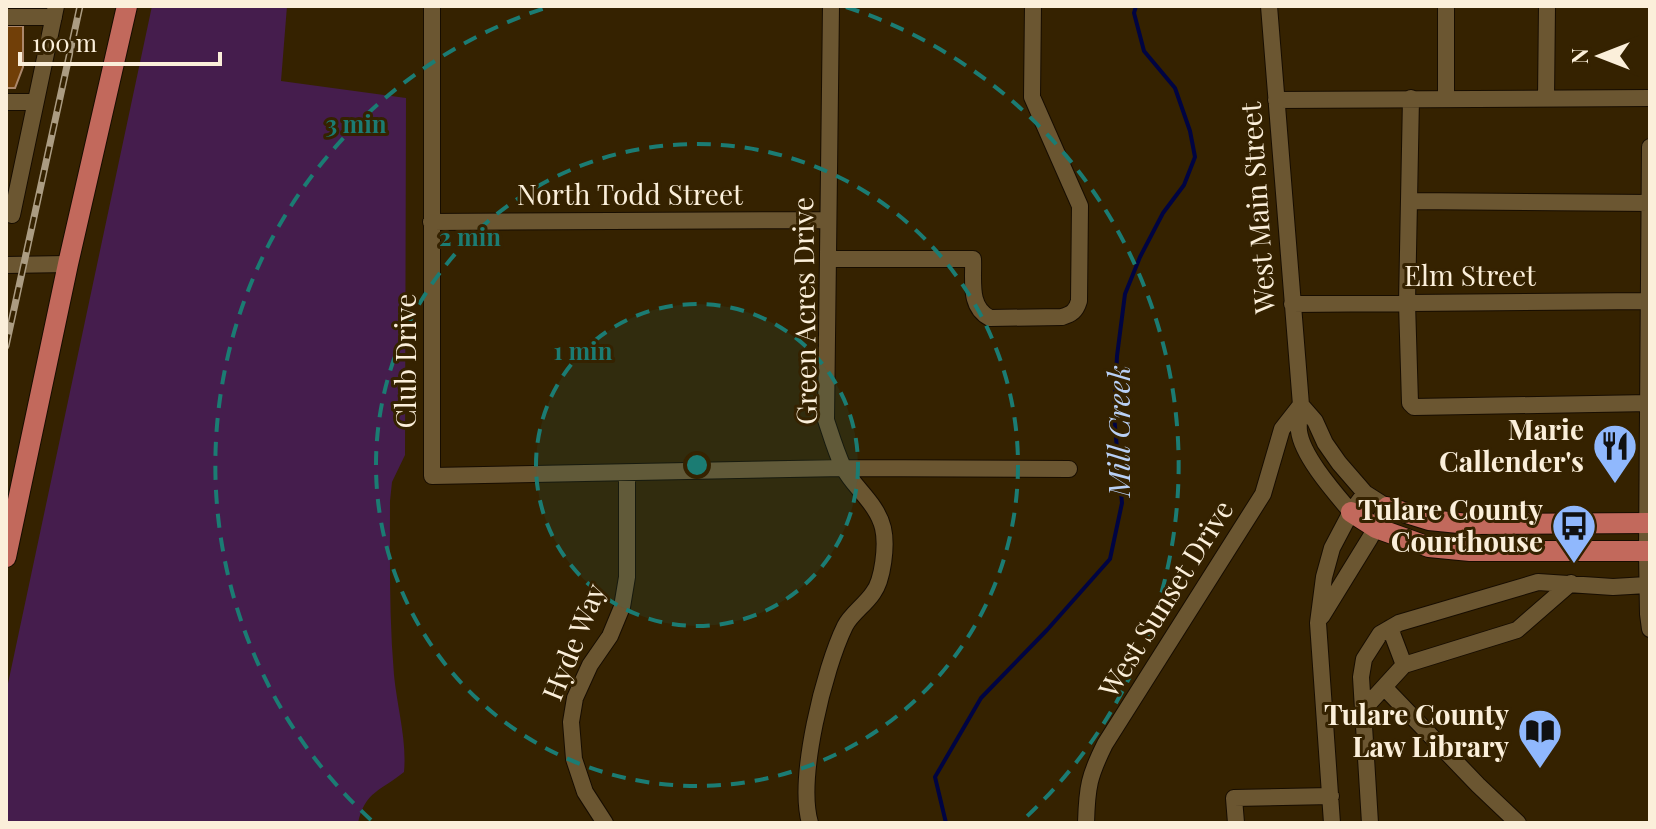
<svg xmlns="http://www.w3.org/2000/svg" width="1656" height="829" font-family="'Playfair Display',serif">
<rect width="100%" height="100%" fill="#352200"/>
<path fill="#451d4d" d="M152 6H287L281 81 406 98 405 455 392 482 390 501C390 559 389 617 394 675 397 707 407 740 404 772 381 791 365 791 358 823H6V693Z"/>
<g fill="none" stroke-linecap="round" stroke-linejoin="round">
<path stroke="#000442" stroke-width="4" d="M946 823 935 777 981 698 1047 630 1110 559 1122 503 1114 416 1117 356 1125 294 1140 257 1163 213 1184 185 1195 157 1190 131 1175 88 1144 51 1134 13 1136 6"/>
</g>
<path fill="#713f08" stroke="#ab876a" stroke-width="2" d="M6 26H23V67L15 88H6Z"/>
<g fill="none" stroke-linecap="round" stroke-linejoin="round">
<g stroke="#170d00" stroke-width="18">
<path id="minor" d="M432 6V476L844 468 1069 469
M1269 6 1301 405C1300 413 1298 423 1299 431 1302 456 1335 493 1351 512
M6 17H54
M1411 98 1407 303 1410 403 1414 407 1650 403
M1446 98V6
M1546 98 1547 6
M1276 100 1650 98
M6 102H35
M1650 147 1647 551 1648 614 1650 629
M1410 201 1650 203
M12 215 56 6
M431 222 828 220
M828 259H973C974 280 968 307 990 318L1062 317C1072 314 1076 311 1079 301L1080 206 1032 97 1033 6
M6 265 68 264
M1292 304 1649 301
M1301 405 1315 421 1325 443 1339 463 1365 493 1387 507 1370 538 1322 616
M1390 628 1404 665
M1384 687 1478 785 1518 823
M1362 711 1404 665 1517 630 1571 583
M605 823 585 792 574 759 571 722 575 698 590 665 610 636 622 607 627 577V473
M810 823C797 778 824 669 845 626 851 614 865 605 873 593 883 580 887 545 883 528 877 503 854 488 843 467 836 452 831 435 826 420L831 6
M1086 823C1087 787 1089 776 1105 744L1263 494 1282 429 1300 406
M1236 823 1234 798 1331 796
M1332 823 1318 623 1324 577 1332 548 1351 512 1365 493
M1370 823 1361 677 1364 659 1380 634 1399 623 1538 582 1613 587 1647 585"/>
</g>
<g stroke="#170d00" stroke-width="22">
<path id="major" d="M1387 507 1429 520 1469 524 1650 523
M1351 512 1376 528 1429 547 1470 551H1650
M6 557 68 264 127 6"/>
</g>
<use href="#minor" stroke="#6b5631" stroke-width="16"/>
<use href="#major" stroke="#c2695c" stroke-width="20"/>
<g stroke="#ab9c82" stroke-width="7">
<path id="rail" d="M6 346 80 6"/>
</g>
<use href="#rail" stroke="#352200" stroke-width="4" stroke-dasharray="12" stroke-linecap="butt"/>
</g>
<circle cx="697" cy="465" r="161" fill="#1b7c73" fill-opacity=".12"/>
<g fill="none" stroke="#1b7c73" stroke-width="4" stroke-dasharray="14 10">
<circle cx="697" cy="465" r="161"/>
<circle cx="697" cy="465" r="321"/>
<path d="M371 820A482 482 0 0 1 548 7M846 7A482 482 0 0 1 1023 820"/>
</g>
<defs>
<g id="restaurant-pin" transform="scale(2.3)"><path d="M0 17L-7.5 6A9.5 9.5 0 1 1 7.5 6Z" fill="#90b8fd" stroke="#352200"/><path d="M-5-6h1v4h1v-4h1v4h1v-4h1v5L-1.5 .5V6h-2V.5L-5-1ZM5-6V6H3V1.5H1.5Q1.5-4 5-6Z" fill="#111"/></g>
<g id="bus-pin" transform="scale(2.3)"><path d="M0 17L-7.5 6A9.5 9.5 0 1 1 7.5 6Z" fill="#90b8fd" stroke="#352200"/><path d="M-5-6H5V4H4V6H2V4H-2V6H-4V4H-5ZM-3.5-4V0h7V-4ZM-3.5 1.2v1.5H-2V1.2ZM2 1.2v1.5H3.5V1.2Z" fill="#111"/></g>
<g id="library-pin" transform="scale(2.3)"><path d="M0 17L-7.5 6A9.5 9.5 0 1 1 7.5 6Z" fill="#90b8fd" stroke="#352200"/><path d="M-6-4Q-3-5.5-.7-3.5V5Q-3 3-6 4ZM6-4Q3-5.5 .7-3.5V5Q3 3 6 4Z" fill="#111"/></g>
</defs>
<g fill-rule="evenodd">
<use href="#restaurant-pin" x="1615" y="446"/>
<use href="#bus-pin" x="1574" y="526"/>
<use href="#library-pin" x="1540" y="731"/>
</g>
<g text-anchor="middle" stroke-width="6" stroke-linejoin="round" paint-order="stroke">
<g font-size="28" fill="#fbefda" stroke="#352200">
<text x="630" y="205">North Todd Street</text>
<text transform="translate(1258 208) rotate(-94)" y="10">West Main Street</text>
<text x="1470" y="286">Elm Street</text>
<text transform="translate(805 311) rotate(-91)" y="10">Green Acres Drive</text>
<text transform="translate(406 361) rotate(-90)" y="10">Club Drive</text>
<text transform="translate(1166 599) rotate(-58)" y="10">West Sunset Drive</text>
<text transform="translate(574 642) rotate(-68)" y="10">Hyde Way</text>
</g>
<g font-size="28" font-weight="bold" fill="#fbefda" stroke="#352200" text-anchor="end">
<text x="1584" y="440">Marie<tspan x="1584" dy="32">Callender's</tspan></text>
<text x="1543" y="520">Tulare County<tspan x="1543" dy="32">Courthouse</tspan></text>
<text x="1509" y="725">Tulare County<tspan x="1509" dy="32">Law Library</tspan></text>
</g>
<g font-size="30" font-style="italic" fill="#b9d0f5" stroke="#352200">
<text transform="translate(1120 431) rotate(-90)" y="10">Mill Creek</text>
</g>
</g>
<circle cx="697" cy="465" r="12" fill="#1b7c73" stroke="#352200" stroke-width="4"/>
<g font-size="24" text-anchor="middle" font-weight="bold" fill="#1b7c73" stroke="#352200" stroke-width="6" stroke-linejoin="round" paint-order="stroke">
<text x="356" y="133">3 min</text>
<text x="470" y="246">2 min</text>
<text x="583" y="360">1 min</text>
</g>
<rect width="1656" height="829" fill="none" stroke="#fbefda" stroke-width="16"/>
<g transform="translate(1600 56) rotate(270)" stroke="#352200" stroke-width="6" paint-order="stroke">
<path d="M0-6L14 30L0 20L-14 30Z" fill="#fbefda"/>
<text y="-12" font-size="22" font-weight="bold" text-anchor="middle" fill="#fbefda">N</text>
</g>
<path d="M20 52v12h200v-12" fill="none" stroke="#fbefda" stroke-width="4"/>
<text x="32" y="52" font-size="24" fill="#fbefda" stroke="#352200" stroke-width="6" paint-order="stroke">100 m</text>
</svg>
